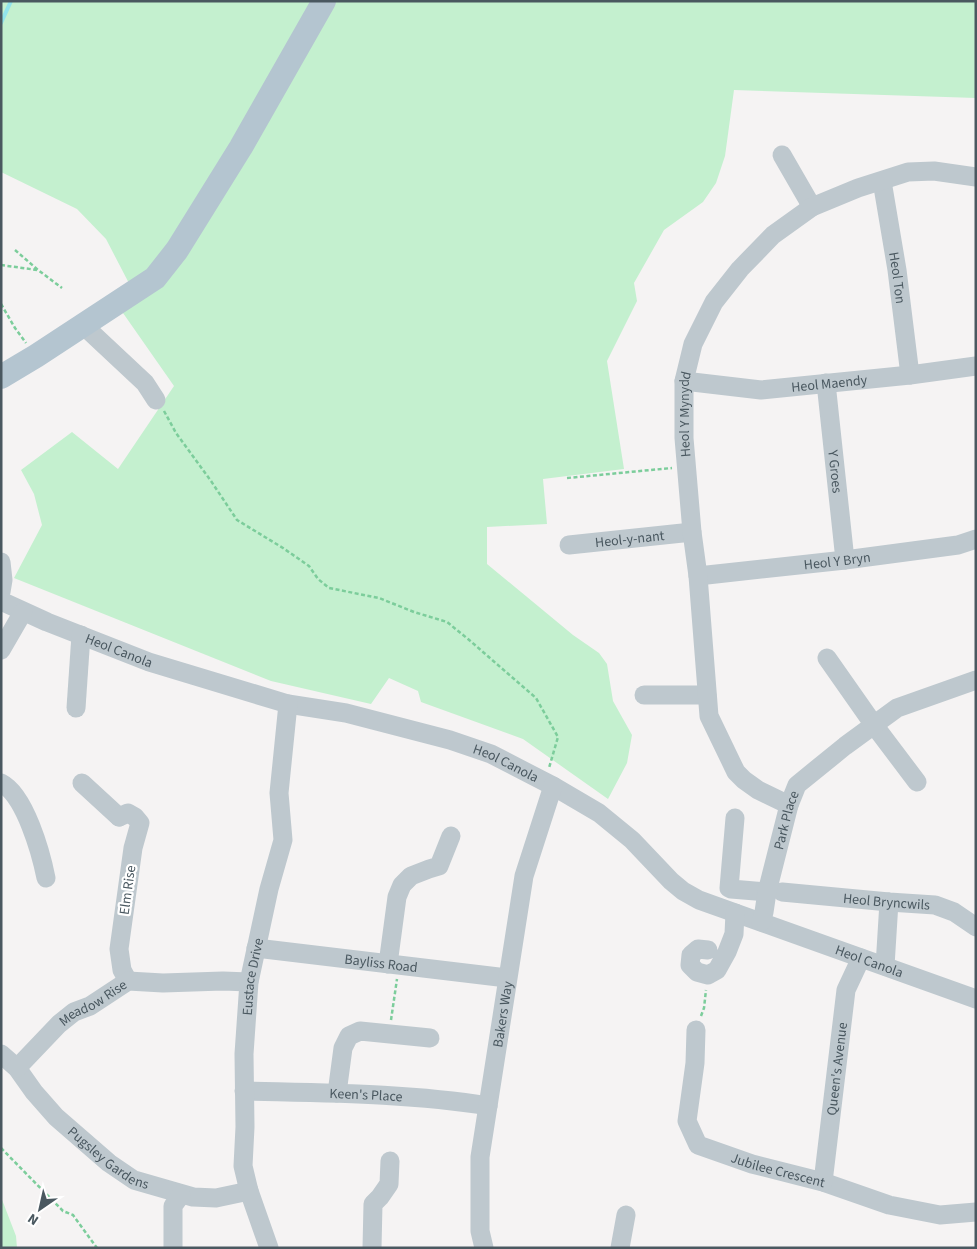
<svg xmlns="http://www.w3.org/2000/svg" width="977" height="1249" font-family="'Source Sans 3',sans-serif">
<rect width="100%" height="100%" fill="#f5f3f3"/>
<path fill="#c4f0cf" d="M1 1H976V98L734 90 725 156 716 183 703 202 664 230 634 283 637 301 607 361 624 469 543 479 547 524 487 527V564L573 635 599 653 607 664 613 701 632 735 627 763 608 799 523 739 421 702 418 691 389 678 371 704 271 681 14 578 42 525 34 494 21 470 72 432 118 469 174 386 116 303 133 291 106 239 77 209 1 172Z
M1 1197 16 1236 17 1248H1Z"/>
<g fill="none" stroke-linecap="round" stroke-linejoin="round">
<path stroke="#92e4eb" stroke-width="4" d="M1 23 11 1"/>
<path stroke="#7ccd9b" stroke-width="2.5" stroke-dasharray="4 2.5" stroke-linecap="butt" d="M15 250 38 270 62 288
M1 265 37 270
M1 304 15 328 26 343
M164 411 176 433 211 481 237 520 283 548 309 566 318 579 329 588 379 598 414 612 447 622 468 639 536 698 558 737 549 768
M567 478 672 468
M701 1016 704 1008 706 990
M391 1020 397 979
M1 1148 63 1211 73 1215 97 1248"/>
<g stroke="#bec8ce" stroke-width="19">
<path d="M782 155 812 207"/>
<path id="s1" d="M882 181 897 270 910 375"/>
<path d="M83 325 145 383 156 400"/>
<path id="s2" d="M684 381 761 390 910 375 976 366"/>
<path id="s3" d="M826 383 845 560"/>
<path id="s4" d="M569 545 692 532"/>
<path d="M1 562 3 580 1 592"/>
<path id="s5" d="M698 576 845 560 958 545 976 539"/>
<path id="s6" d="M1 601 47 622 149 662 288 704 346 713 450 740 491 754 553 786 599 813 632 840 671 881 683 891 699 900 976 999"/>
<path d="M1 650 23 612"/>
<path d="M827 658 874 725 917 782"/>
<path d="M644 695H707"/>
<path d="M76 708 81 635"/>
<path d="M1 783C25 795 41 853 46 878"/>
<path d="M82 783 119 817"/>
<path id="s7" d="M789 805 758 790 744 780 736 772 709 716 698 576 692 532 684 438V381L693 344 714 302 740 269 773 235 812 207 858 188 908 172 934 171 976 177"/>
<path d="M119 817 128 813 135 817 140 823 133 848 119 949 122 970 128 981"/>
<path d="M735 818 729 888 731 889 767 892"/>
<path id="s8" d="M782 892 889 902 935 905 954 912 976 927"/>
<path id="s9" d="M761 922 764 912 767 892 789 805 797 785 845 746 897 708 976 680"/>
<path id="s10" d="M256 948 507 978"/>
<path d="M708 950 698 949 691 955 690 965 697 972 708 975 717 970 727 952 734 934 735 913"/>
<path d="M388 964 397 897 402 885 411 876 429 869 439 866 451 836"/>
<path d="M885 966 889 902"/>
<path id="s11" d="M696 1030 695 1063 687 1121 698 1145 752 1164 823 1182 889 1205 940 1215 976 1212"/>
<path id="s12" d="M1 1054 17 1068 34 1092 56 1117 109 1163 134 1180 193 1197 216 1198 249 1191"/>
<path id="s13" d="M17 1068 59 1024 74 1012 90 1006 128 981 163 983 223 981 249 982"/>
<path id="s14" d="M244 1091C324 1093 409 1093 488 1106"/>
<path d="M337 1093 343 1048 349 1036 360 1031 430 1038"/>
<path id="s15" d="M823 1182 846 990 861 958"/>
<path d="M173 1248V1206L181 1195"/>
<path id="s16" d="M269 1248 249 1191 243 1166 245 1127 244 1054 249 982 269 889 283 840 279 793 288 704"/>
<path d="M372 1248 373 1204 380 1197 389 1184 390 1161"/>
<path id="s17" d="M484 1248 480 1231V1157L524 876 553 786"/>
<path d="M620 1248 626 1215"/>
</g>
<path stroke="#b4c5d0" stroke-width="24" d="M1 377 36 356 155 278 177 250 241 147 324 1"/>
</g>
<g text-anchor="middle" stroke-width="4.5" stroke-linejoin="round" paint-order="stroke">
<g font-size="14" fill="#4a5860" stroke="#fff">
<text dy="5" stroke="none"><textPath href="#s1" startOffset="98">Heol Ton</textPath></text>
<text dy="5" stroke="none"><textPath href="#s2" startOffset="146">Heol Maendy</textPath></text>
<text dy="5" stroke="none"><textPath href="#s7" startOffset="428">Heol Y Mynydd</textPath></text>
<text dy="5" stroke="none"><textPath href="#s3" startOffset="89">Y Groes</textPath></text>
<text dy="5" stroke="none"><textPath href="#s4" startOffset="61">Heol-y-nant</textPath></text>
<text dy="5" stroke="none"><textPath href="#s5" startOffset="140">Heol Y Bryn</textPath></text>
<text dy="5" stroke="none"><textPath href="#s6" startOffset="128">Heol Canola</textPath></text>
<text dy="5" stroke="none"><textPath href="#s6" startOffset="532">Heol Canola</textPath></text>
<text dy="5" stroke="none"><textPath href="#s9" startOffset="105">Park Place</textPath></text>
<text transform="translate(127 890) rotate(-82)" y="5">Elm Rise</text>
<text dy="5" stroke="none"><textPath href="#s8" startOffset="105">Heol Bryncwils</textPath></text>
<text dy="5" stroke="none"><textPath href="#s6" startOffset="952">Heol Canola</textPath></text>
<text dy="5" stroke="none"><textPath href="#s10" startOffset="126">Bayliss Road</textPath></text>
<text dy="5" stroke="none"><textPath href="#s16" startOffset="276">Eustace Drive</textPath></text>
<text dy="5" stroke="none"><textPath href="#s13" startOffset="101">Meadow Rise</textPath></text>
<text dy="5" stroke="none"><textPath href="#s17" startOffset="236">Bakers Way</textPath></text>
<text dy="5" stroke="none"><textPath href="#s15" startOffset="114">Queen's Avenue</textPath></text>
<text dy="5" stroke="none"><textPath href="#s14" startOffset="122">Keen's Place</textPath></text>
<text dy="5" stroke="none"><textPath href="#s12" startOffset="151">Pugsley Gardens</textPath></text>
<text dy="5" stroke="none"><textPath href="#s11" startOffset="202">Jubilee Crescent</textPath></text>
</g>
</g>
<rect width="977" height="1249" fill="none" stroke="#4a5860" stroke-width="5"/>
<g transform="translate(40 1209) rotate(214)" stroke="#ffffff" stroke-width="4" paint-order="stroke">
<path d="M0-4L9 19L0 12L-9 19Z" fill="#4a5860"/>
<text y="-8" font-size="14" font-weight="bold" text-anchor="middle" fill="#4a5860">N</text>
</g>
</svg>
